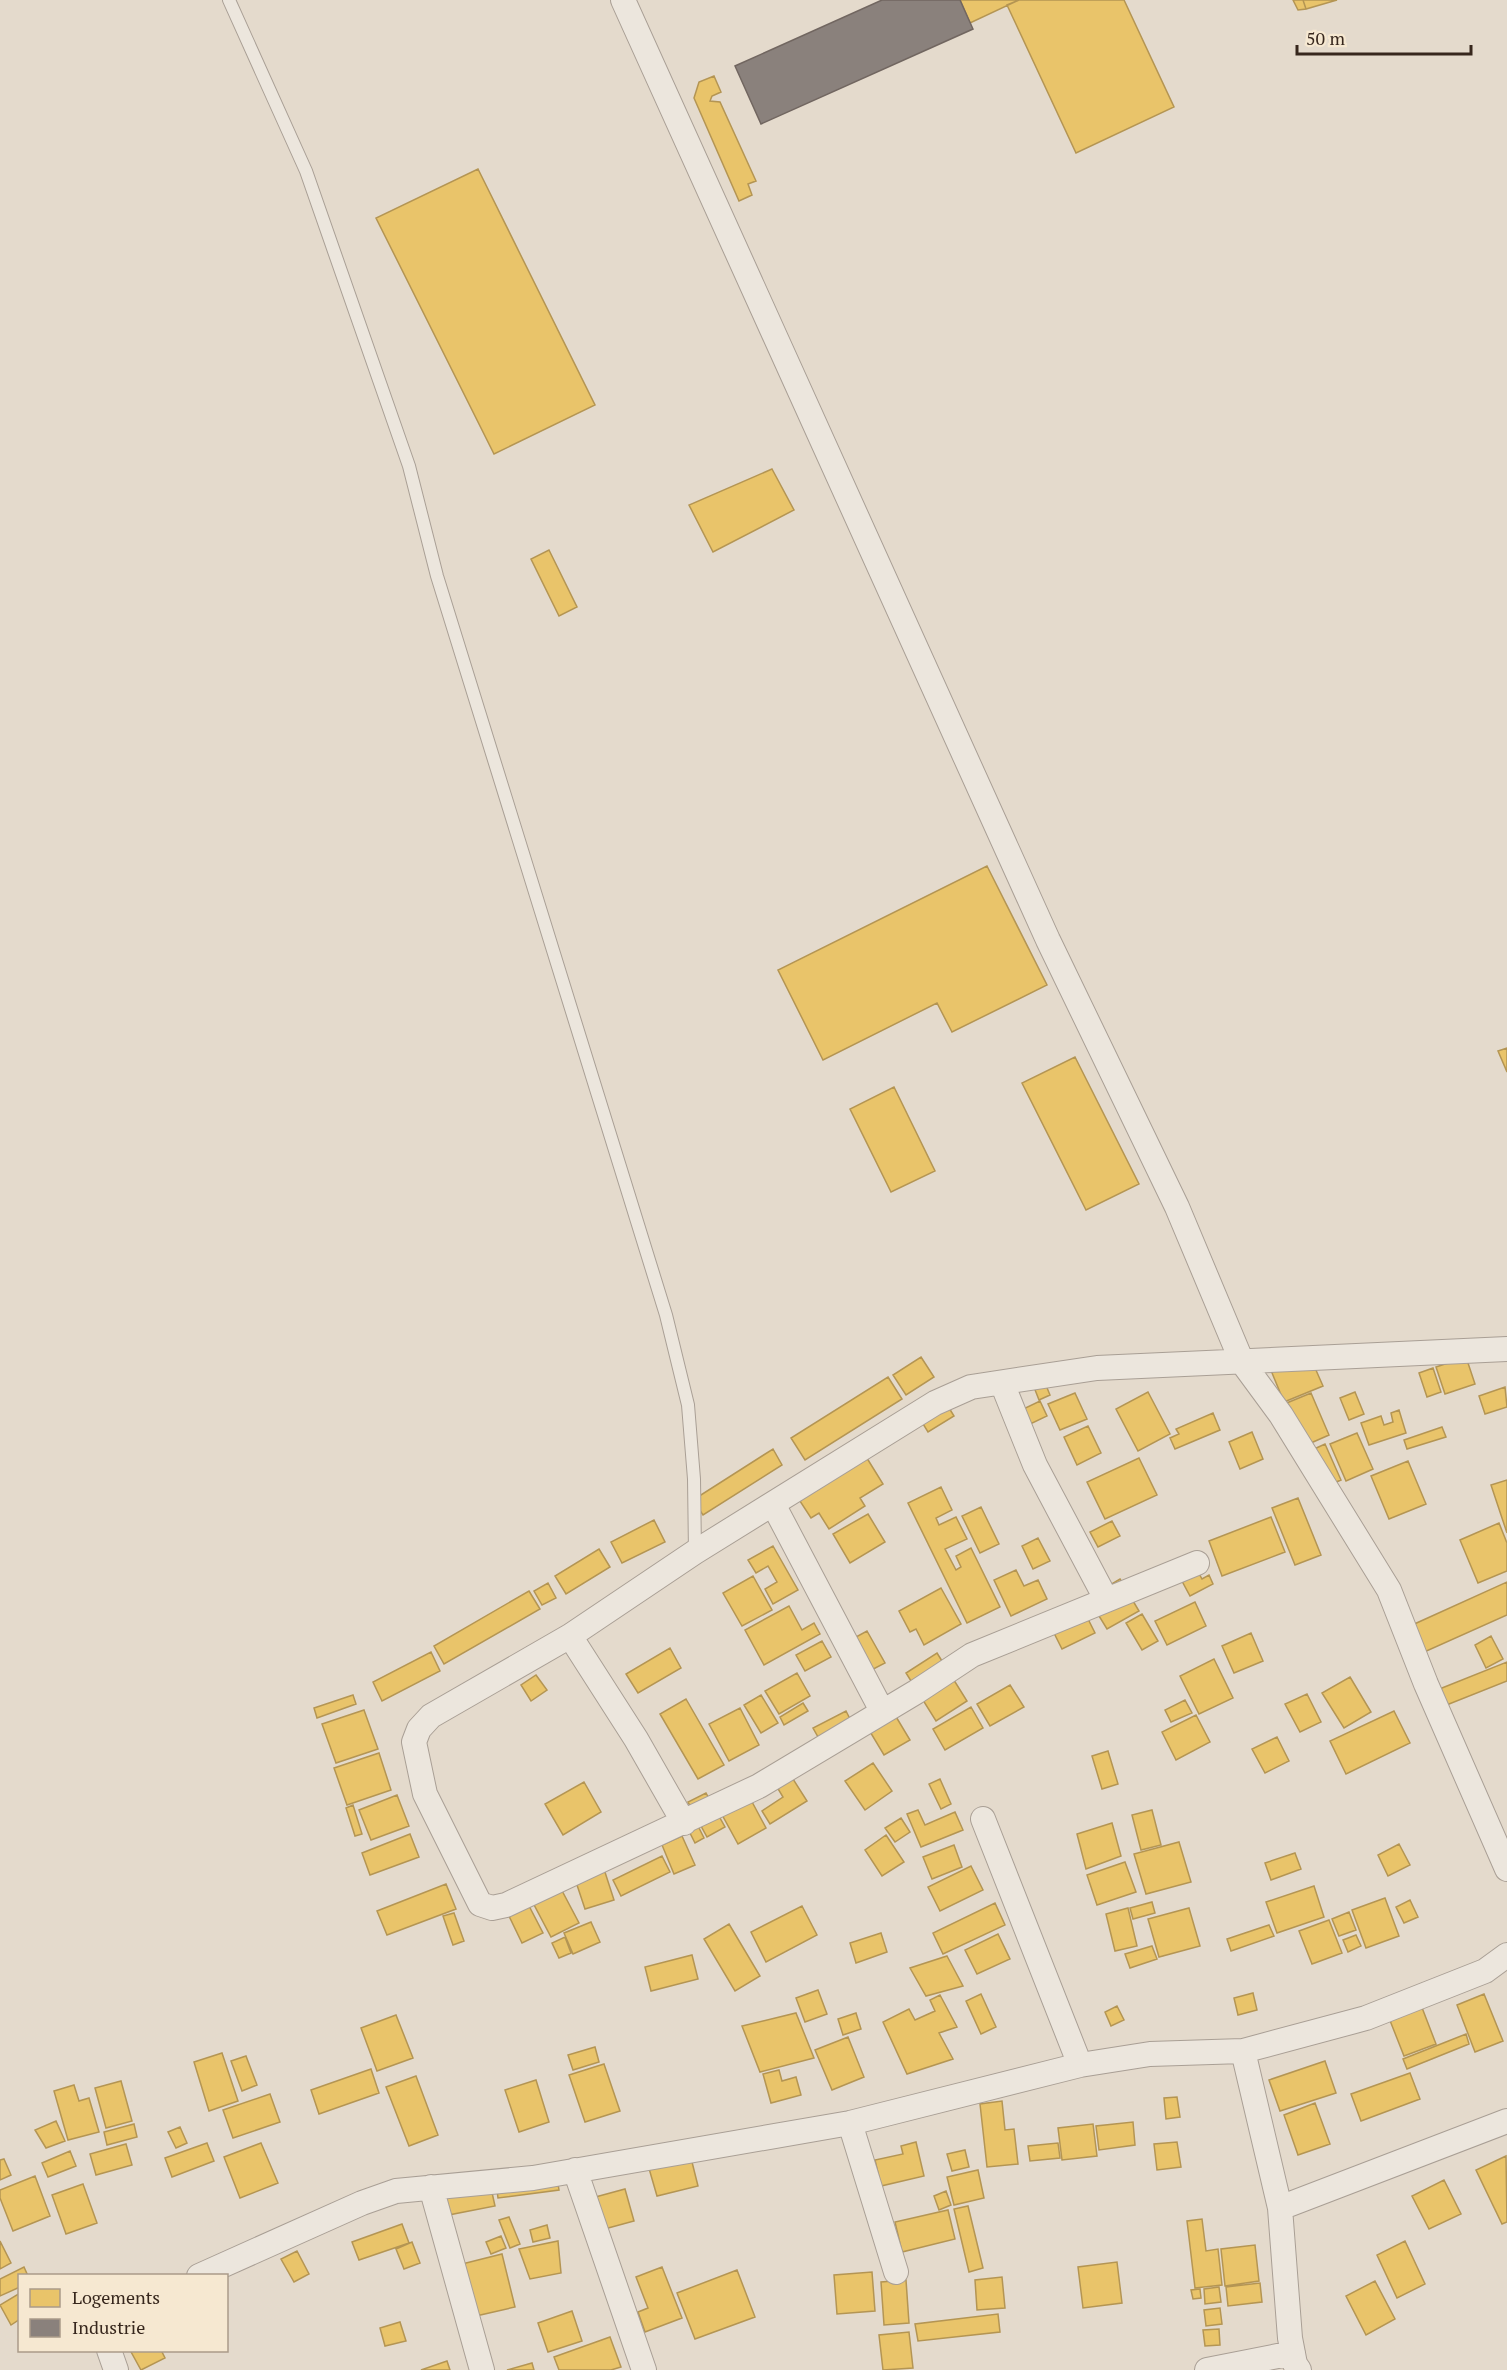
<svg xmlns="http://www.w3.org/2000/svg" width="1507" height="2370" font-family="'PT Serif',serif">
<rect width="100%" height="100%" fill="#e4dacc"/>
<path fill="#e9c46a" stroke="#b49553" stroke-width="1.5" d="M960 0H1019L970 23Z
M1019 0H1124L1174 107 1076 153 1007 5Z
M1293 0H1303L1306 9 1298 10Z
M1303 0H1337L1306 9Z
M714 76 721 92 712 96 710 101 720 102 756 181 748 184 752 195 739 201 694 98 699 82Z
M478 169 595 405 494 454 376 218Z
M772 469 794 510 713 552 689 505Z
M549 550 577 607 559 616 531 559Z
M987 866 1047 985 952 1032 937 1003 823 1060 778 970Z
M1507 1048V1072L1498 1051Z
M1075 1057 1139 1184 1086 1210 1022 1083Z
M894 1087 935 1171 891 1192 850 1109Z
M1308 1352 1323 1386 1284 1402 1270 1368Z
M921 1357 934 1377 906 1395 893 1375Z
M1466 1357 1475 1384 1445 1394 1436 1367Z
M1433 1368 1441 1392 1427 1397 1419 1373Z
M888 1377 902 1399 805 1460 791 1438Z
M1043 1378 1050 1395 1039 1400 1032 1382Z
M1505 1387 1507 1407 1485 1414 1479 1396Z
M1148 1392 1170 1434 1138 1451 1116 1409Z
M1355 1392 1364 1414 1349 1420 1340 1398Z
M1075 1393 1087 1419 1060 1430 1048 1404Z
M1311 1393 1329 1435 1295 1450 1277 1407Z
M1040 1401 1047 1416 1024 1427 1017 1412Z
M946 1403 954 1416 928 1432 920 1419Z
M1399 1410 1406 1433 1369 1445 1361 1423 1381 1416 1384 1425 1393 1422 1391 1413Z
M1213 1413 1220 1430 1175 1449 1170 1438 1179 1434 1176 1429Z
M1088 1426 1101 1453 1077 1465 1064 1437Z
M1442 1427 1446 1437 1407 1449 1404 1440Z
M1252 1432 1263 1459 1240 1469 1229 1442Z
M1357 1433 1373 1469 1346 1481 1330 1444Z
M1325 1444 1341 1480 1327 1486 1312 1450Z
M773 1449 782 1465 703 1515 693 1500Z
M865 1455 883 1484 860 1498 865 1506 829 1529 819 1513 811 1518 798 1498Z
M1139 1458 1157 1495 1105 1519 1087 1482Z
M1408 1461 1426 1504 1389 1519 1371 1476Z
M1507 1480V1533L1491 1485Z
M941 1487 952 1510 936 1518 939 1525 956 1517 967 1539 945 1549 956 1570 961 1567 956 1556 971 1548 1000 1607 967 1623 908 1503Z
M1298 1498 1321 1555 1295 1565 1272 1508Z
M981 1507 999 1544 980 1553 962 1516Z
M868 1514 885 1542 850 1563 833 1534Z
M1271 1517 1285 1552 1222 1576 1209 1541Z
M654 1520 665 1542 622 1563 611 1542Z
M1112 1521 1120 1536 1098 1547 1090 1532Z
M1499 1523 1507 1543V1571L1478 1583 1460 1540Z
M1038 1538 1050 1561 1033 1569 1022 1546Z
M773 1546 798 1590 773 1604 765 1589 777 1582 768 1566 756 1573 748 1560Z
M599 1549 610 1567 566 1594 555 1576Z
M1191 1559 1202 1579 1209 1575 1213 1584 1190 1596 1175 1568Z
M1016 1570 1024 1586 1038 1580 1047 1599 1011 1616 994 1580Z
M753 1576 772 1610 742 1626 723 1593Z
M1120 1579 1139 1611 1107 1629 1088 1598Z
M1507 1582V1615L1422 1653 1410 1626Z
M548 1583 556 1598 542 1605 534 1591Z
M941 1588 961 1624 924 1645 916 1629 910 1632 899 1611Z
M529 1591 540 1609 444 1664 434 1646Z
M1195 1602 1206 1626 1167 1645 1155 1621Z
M1080 1603 1095 1633 1062 1649 1047 1619Z
M789 1606 802 1630 814 1623 820 1634 764 1665 745 1630Z
M1142 1614 1158 1641 1142 1650 1126 1623Z
M867 1631 885 1663 860 1676 843 1644Z
M1251 1633 1263 1661 1234 1673 1222 1646Z
M1491 1636 1503 1659 1486 1668 1475 1645Z
M822 1641 831 1657 805 1671 796 1655Z
M670 1648 681 1668 638 1693 626 1674Z
M431 1652 440 1671 382 1701 373 1682Z
M937 1653 967 1701 936 1721 906 1673Z
M1214 1659 1233 1698 1199 1714 1180 1676Z
M1507 1662V1681L1439 1708 1432 1692Z
M797 1673 810 1696 779 1714 765 1691Z
M536 1675 547 1690 531 1701 521 1685Z
M1350 1677 1371 1712 1344 1728 1322 1693Z
M1010 1685 1024 1707 990 1726 977 1704Z
M1307 1694 1321 1722 1300 1732 1285 1704Z
M353 1695 356 1704 317 1718 314 1708Z
M761 1695 778 1723 761 1733 744 1705Z
M686 1699 724 1765 698 1779 660 1714Z
M886 1700 910 1740 884 1755 860 1715Z
M1185 1700 1192 1713 1171 1722 1165 1710Z
M803 1703 808 1711 784 1725 780 1717Z
M971 1707 983 1728 945 1750 933 1729Z
M740 1708 759 1745 729 1761 709 1724Z
M364 1710 378 1749 336 1763 322 1724Z
M846 1711 854 1727 822 1744 813 1728Z
M1394 1711 1410 1743 1346 1774 1330 1741Z
M1196 1715 1210 1742 1176 1760 1162 1732Z
M1277 1737 1289 1761 1265 1773 1252 1749Z
M1108 1751 1118 1784 1102 1789 1092 1756Z
M379 1753 391 1790 347 1805 334 1768Z
M873 1763 892 1791 865 1810 845 1781Z
M786 1768 807 1801 770 1824 762 1811 783 1797 771 1777Z
M940 1779 951 1804 941 1809 929 1784Z
M584 1782 601 1812 563 1835 545 1804Z
M743 1785 766 1828 738 1844 714 1800Z
M706 1793 725 1827 707 1837 688 1802Z
M397 1795 409 1826 371 1840 359 1810Z
M353 1805 362 1834 355 1836 346 1808Z
M918 1810 925 1825 955 1812 963 1830 921 1847 907 1814Z
M1152 1810 1161 1845 1141 1850 1132 1815Z
M901 1818 910 1832 895 1842 885 1828Z
M1112 1823 1121 1856 1086 1869 1077 1834Z
M698 1826 704 1838 695 1843 689 1831Z
M410 1834 419 1857 370 1875 362 1853Z
M886 1835 904 1862 882 1876 865 1850Z
M682 1836 695 1865 674 1874 662 1845Z
M1179 1842 1191 1882 1146 1894 1134 1854Z
M1399 1844 1410 1865 1388 1876 1378 1855Z
M954 1845 962 1867 932 1879 923 1857Z
M1295 1853 1301 1869 1271 1880 1265 1863Z
M662 1856 670 1872 621 1896 613 1880Z
M1125 1862 1136 1892 1097 1905 1087 1875Z
M603 1866 614 1900 585 1909 574 1876Z
M971 1866 983 1890 940 1911 928 1887Z
M446 1884 456 1909 387 1935 377 1911Z
M559 1885 579 1923 551 1937 531 1899Z
M1314 1886 1324 1917 1277 1933 1266 1902Z
M1385 1898 1399 1936 1366 1948 1352 1910Z
M1410 1900 1418 1917 1404 1923 1396 1907Z
M527 1902 543 1933 522 1943 507 1912Z
M1152 1902 1155 1913 1133 1919 1130 1908Z
M995 1903 1005 1925 943 1954 933 1933Z
M802 1906 817 1935 766 1962 751 1932Z
M1128 1908 1137 1946 1115 1951 1106 1914Z
M1189 1908 1200 1946 1159 1957 1148 1919Z
M1349 1912 1356 1930 1339 1936 1332 1919Z
M454 1913 464 1941 453 1945 443 1916Z
M1329 1920 1342 1953 1312 1964 1299 1931Z
M591 1922 600 1942 573 1954 564 1933Z
M729 1924 760 1976 735 1991 704 1939Z
M1269 1925 1274 1936 1231 1951 1227 1939Z
M881 1933 887 1952 856 1963 850 1943Z
M998 1934 1010 1959 977 1974 965 1950Z
M1356 1935 1361 1946 1348 1952 1343 1940Z
M565 1937 571 1953 559 1958 552 1943Z
M1152 1946 1157 1959 1130 1968 1125 1954Z
M692 1955 698 1979 651 1991 645 1967Z
M947 1956 963 1986 926 1996 910 1968Z
M818 1990 827 2014 805 2022 796 1998Z
M1253 1993 1257 2010 1238 2015 1234 1998Z
M981 1994 996 2027 981 2034 966 2001Z
M1484 1994 1503 2041 1475 2052 1457 2005Z
M940 1995 957 2027 939 2033 953 2059 907 2074 883 2022 909 2009 915 2020 935 2011 930 2000Z
M1421 2005 1436 2044 1404 2056 1389 2018Z
M1117 2006 1124 2020 1111 2026 1105 2012Z
M796 2013 814 2058 760 2072 742 2026Z
M856 2013 861 2029 843 2035 838 2019Z
M396 2015 413 2058 377 2071 361 2028Z
M1466 2034 1469 2044 1407 2069 1403 2059Z
M848 2037 864 2077 832 2090 815 2050Z
M595 2047 599 2062 573 2070 568 2055Z
M222 2053 238 2101 209 2111 194 2062Z
M246 2056 257 2085 242 2091 231 2061Z
M1325 2061 1336 2093 1280 2111 1269 2080Z
M604 2064 620 2111 585 2122 569 2075Z
M371 2069 379 2093 319 2114 311 2090Z
M779 2070 782 2081 796 2077 801 2095 771 2103 763 2074Z
M1410 2073 1420 2099 1361 2121 1351 2094Z
M416 2076 438 2135 409 2146 386 2087Z
M536 2080 549 2122 519 2132 505 2090Z
M121 2081 132 2121 106 2128 95 2088Z
M74 2085 79 2101 89 2098 99 2132 68 2140 54 2091Z
M270 2094 280 2122 233 2138 223 2110Z
M1177 2097 1180 2117 1166 2119 1164 2098Z
M1002 2101 1005 2130 1014 2129 1018 2164 987 2167 980 2104Z
M1315 2103 1330 2144 1298 2155 1284 2115Z
M56 2121 65 2141 46 2148 35 2130Z
M1133 2122 1135 2145 1099 2150 1096 2126Z
M134 2124 137 2137 107 2145 104 2132Z
M1093 2124 1097 2156 1062 2160 1058 2128Z
M180 2127 187 2143 176 2148 168 2132Z
M916 2142 924 2176 881 2186 875 2160 903 2154 901 2146Z
M1177 2142 1181 2167 1157 2170 1154 2144Z
M207 2143 214 2161 172 2177 165 2158Z
M261 2143 278 2183 240 2198 224 2157Z
M1058 2143 1060 2158 1030 2161 1028 2146Z
M126 2144 132 2165 96 2175 90 2154Z
M965 2150 969 2167 952 2171 947 2154Z
M70 2151 76 2166 48 2177 42 2163Z
M690 2154 698 2186 657 2196 648 2165Z
M1506 2156 1507 2222 1502 2224 1476 2170Z
M4 2159 11 2175 0 2180V2160Z
M555 2165 559 2190 498 2198 495 2174Z
M978 2170 984 2198 954 2205 947 2177Z
M35 2176 50 2216 13 2231 0 2198V2190Z
M1444 2180 1461 2214 1429 2229 1412 2196Z
M83 2184 97 2223 66 2234 52 2195Z
M491 2188 495 2206 433 2218 429 2200Z
M625 2189 634 2221 597 2231 588 2199Z
M946 2191 951 2205 939 2210 934 2196Z
M968 2206 983 2268 969 2272 954 2209Z
M948 2210 955 2239 902 2252 895 2222Z
M509 2217 520 2244 510 2248 499 2220Z
M1202 2219 1206 2251 1218 2249 1222 2285 1195 2288 1187 2221Z
M402 2224 409 2243 359 2260 352 2242Z
M547 2225 550 2238 533 2242 530 2230Z
M501 2236 506 2248 491 2254 486 2242Z
M0 2241 11 2263 0 2269Z
M558 2241 561 2273 530 2279 519 2249Z
M1405 2241 1425 2284 1397 2298 1377 2255Z
M412 2242 420 2263 404 2269 396 2249Z
M1255 2245 1259 2281 1225 2286 1221 2249Z
M297 2251 309 2274 294 2282 281 2259Z
M502 2254 515 2307 467 2318 454 2266Z
M1117 2262 1122 2303 1083 2308 1078 2267Z
M24 2267 28 2276H20V2287L0 2296V2279Z
M662 2267 682 2318 645 2332 638 2312 648 2308 636 2277Z
M737 2270 755 2317 695 2339 677 2293Z
M872 2272 875 2311 837 2314 834 2275Z
M1002 2277 1005 2308 977 2310 975 2280Z
M906 2280 909 2323 884 2325 881 2282Z
M1375 2281 1395 2319 1366 2335 1346 2296Z
M1260 2283 1262 2302 1228 2306 1226 2287Z
M1219 2287 1221 2302 1205 2304 1204 2289Z
M1200 2289 1201 2298 1193 2299 1191 2290Z
M20 2293V2319L11 2325 0 2305Z
M1220 2308 1222 2324 1206 2326 1204 2310Z
M572 2311 582 2341 548 2352 538 2323Z
M998 2314 1000 2332 918 2341 915 2324Z
M400 2322 406 2341 385 2346 380 2328Z
M1219 2329 1220 2345 1205 2346 1203 2330Z
M909 2332 913 2368 883 2370 879 2335Z
M610 2337 621 2367 611 2370H559L554 2357Z
M130 2350H161L165 2358 141 2370Z
M447 2361 450 2370H421Z
M532 2363 534 2370H507Z"/>
<path fill="#8a817c" stroke="#716660" stroke-width="1.5" d="M882 0H960L973 29 761 124 735 66Z"/>
<g fill="none" stroke-linecap="round" stroke-linejoin="round">
<g stroke="#a99f95" stroke-width="14">
<path id="lane" d="M229 0 306 171 409 466 437 576 666 1315 688 1405 694 1479 695 1552"/>
</g>
<g stroke="#a99f95" stroke-width="26">
<path id="street" d="M623 0 1048 940 1177 1207 1242 1362 1281 1415 1389 1590 1426 1684 1507 1869
M1002 1383 1035 1465 1106 1599
M773 1504 882 1711
M1197 1563 972 1655 916 1692 759 1786 506 1905 492 1908 480 1904 425 1794 414 1742 419 1729 431 1716 570 1636 695 1552 935 1403 971 1387 1097 1368 1507 1349
M570 1636 636 1739 684 1823
M983 1819 1080 2065
M1243 2051 1280 2208 1290 2338 1295 2364 1299 2370
M850 2123 896 2272
M575 2170 644 2370
M431 2187 482 2370
M1280 2208 1507 2121
M199 2276 362 2203 396 2191 533 2178 850 2123 1080 2065 1150 2054 1243 2051 1366 2018 1485 1971 1507 1955
M109 2350 116 2370
M1207 2370 1293 2353"/>
</g>
<use href="#lane" stroke="#ece6dd" stroke-width="12"/>
<use href="#street" stroke="#ece6dd" stroke-width="24"/>
</g>
<rect x="18" y="2274" width="210" height="78" fill="#f6e8d1" stroke="#aa9b89" stroke-width="1.5"/>
<rect x="30" y="2289" width="30" height="18" fill="#e9c46a" stroke="#aa9b89" stroke-width="1.5"/>
<text x="72" y="2304" font-size="18" fill="#37271d">Logements</text>
<rect x="30" y="2319" width="30" height="18" fill="#8a817c" stroke="#aa9b89" stroke-width="1.5"/>
<text x="72" y="2334" font-size="18" fill="#37271d">Industrie</text>
<path d="M1297 45v9h174v-9" fill="none" stroke="#37271d" stroke-width="3"/>
<text x="1306" y="45" font-size="18" fill="#37271d" stroke="#f6e8d1" stroke-width="4.5" paint-order="stroke">50 m</text>
</svg>
